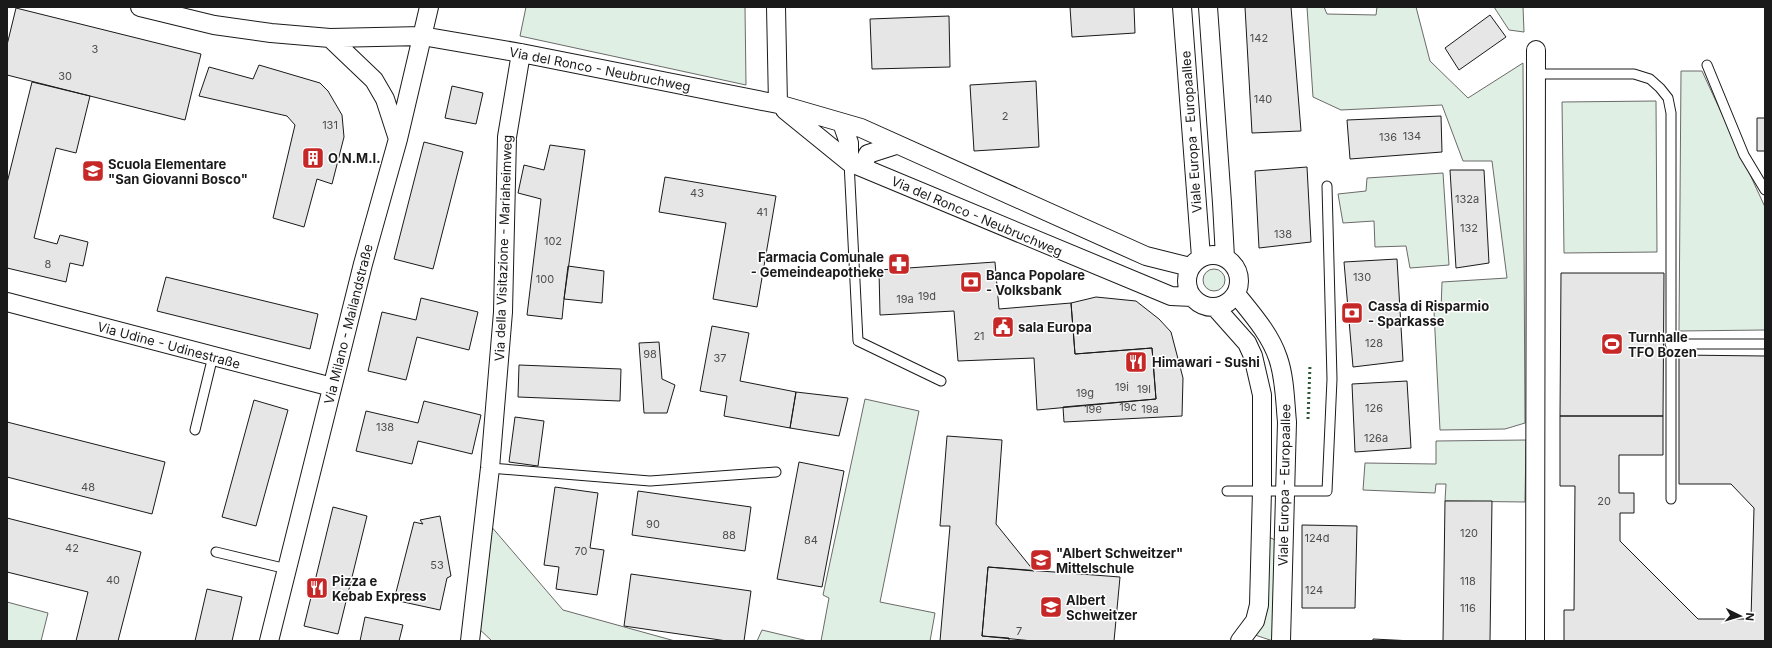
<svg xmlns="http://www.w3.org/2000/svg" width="1772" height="648" font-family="Inter,sans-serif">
<rect width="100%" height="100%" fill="#fff"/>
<path fill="#e0efe3" stroke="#6a6a6a" d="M526 7H745L746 85 520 36Z
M1307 7H1324L1327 14 1376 15 1377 7H1416L1430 61 1468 98 1523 63 1525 423 1505 429 1440 430 1434 312 1441 310 1442 282 1507 278 1492 161H1463L1442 105 1341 110 1313 97Z
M1494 7H1523L1524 32 1509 30Z
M1681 71H1702L1765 207V330L1679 331Z
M1656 101 1657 252 1564 253 1562 102Z
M1443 173 1449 265 1410 268 1406 246 1375 247 1374 221 1343 223 1338 194 1366 191 1367 178Z
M1203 280a11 11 0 1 1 22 0a11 11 0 1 1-22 0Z
M865 399 919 411 880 602 935 613 930 641H821L829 598 823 595Z
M1526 440 1525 502 1445 501 1446 484H1436L1435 493 1363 490 1365 463 1436 464V441Z
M490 525 563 610 675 641H492L476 626Z
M1269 537 1275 540 1273 641 1255 635Z
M7 602 48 613 41 641H7Z
M762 630 808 641H757Z"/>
<path fill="#e6e6e6" stroke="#1a1a1a" d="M1070 7H1134L1135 33 1072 37Z
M1245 7H1291L1301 131 1252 133Z
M16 8 201 54 185 120 7 75V45Z
M1490 15 1506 37 1459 70 1445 48Z
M949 16 950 67 872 69 870 19Z
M259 65 320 83 328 91 342 115 344 137 332 184 317 179 304 227 273 218 295 125 287 116 199 96 209 67 253 79Z
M1036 81 1039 147 974 151 970 85Z
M32 82 90 96 76 153 56 148 34 238 57 244 60 235 88 242 83 266 70 263 66 282 7 268V183Z
M452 86 483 93 476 124 445 118Z
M1441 116 1442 152 1350 159 1347 120Z
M1757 118H1765V151H1757Z
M424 142 463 152 433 269 394 259Z
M550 145 585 150 564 299 562 319 527 315 541 199 518 193 524 165 544 170Z
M1307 167 1311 242 1259 248 1255 171Z
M1450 170H1484L1489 263 1456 268Z
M665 177 776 196 757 307 713 299 726 223 659 212Z
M1397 259 1403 361 1353 367 1344 262Z
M995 262 999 309 1071 303 1075 354 1152 348 1156 399 1037 410 1034 358 958 361 954 311 880 315 879 270Z
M568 266 604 271 602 303 564 299Z
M1561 273H1664L1663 416H1560Z
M166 277 318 314 310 349 157 311Z
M1096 297 1136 301 1159 319 1171 332 1183 378 1182 416 1064 422 1063 407 1156 399 1152 348 1075 354 1071 303Z
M421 298 478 312 469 350 417 337 406 380 368 371 382 312 416 320Z
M712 326 749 333 740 381 796 392 790 428 724 416 727 396 700 391Z
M659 342 662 379 675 385 667 413H644L639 343Z
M1679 355 1765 356V641H1564V610H1574L1575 486H1560V416H1663V455H1619V493H1634V513H1620V541L1698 619H1751L1754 508 1731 484H1679Z
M519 365 621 369 620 401 518 397Z
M1407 381 1411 448 1355 452 1352 384Z
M796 392 848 398 839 436 790 428Z
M254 400 288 410 256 526 222 517Z
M424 401 481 415 472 454 418 441 412 464 356 451 366 411 418 423Z
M515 417 544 421 538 466 509 462Z
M7 422 165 462 152 514 7 477Z
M947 436 1002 440 996 524 1034 571 988 567 982 636 1009 638V641H940L950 526H940Z
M799 462 844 471 822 587 777 579Z
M555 487 598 493 590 548 604 550 597 595 556 589 559 567 544 565Z
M638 491 751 507 745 551 632 535Z
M1445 501H1492L1490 641H1443Z
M333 507 367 516 338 634 304 626Z
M440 516 451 576 447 578 440 610 394 600 414 522 423 524 420 520Z
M7 518 141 552 118 641H76L88 592 7 572Z
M1302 525 1357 526 1355 608H1302Z
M988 567 1120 577 1114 641H1033L982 636Z
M631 574 751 591 744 641H727L624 626Z
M207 589 242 597 232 641H195Z
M365 617 403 625 399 641H360Z
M1373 639 1413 641H1373Z"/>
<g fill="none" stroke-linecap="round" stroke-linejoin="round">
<g stroke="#1a1a1a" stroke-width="11">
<path id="lane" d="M1707 65 1744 155 1765 190
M1536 74H1634L1650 79 1660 88 1668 98 1671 113V499
M849 162 858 341 941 381
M1670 344H1765
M195 430 213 356
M490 468 650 481 776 472
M1227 491H1327L1332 379 1327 186
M216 552 287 569"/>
</g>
<g stroke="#1a1a1a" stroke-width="20">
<path id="street" d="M140 7 214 25 271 33 330 38 422 36 521 53 778 104 861 128 1146 256 1190 267
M776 7 778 104
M1182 7 1201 257
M1208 7 1222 203 1225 257
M330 38 374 80 385 99 398 139
M785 110 849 162 1171 296 1192 297
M842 123 849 143V162
M862 167 868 154 896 145
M1187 281a26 26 0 1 1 52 0a26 26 0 1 1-52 0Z
M1236 294C1252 314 1270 334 1278 358 1285 378 1285 402 1287 422L1281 641
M7 302 332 387
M1215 307 1247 343 1253 356 1262 395V490L1259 605 1255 621 1240 641
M269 641 363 264 398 139 429 7
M470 641 490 468 503 312 507 137 521 53
M1535 641 1536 50"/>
</g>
<use href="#lane" stroke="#fff" stroke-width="9"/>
<use href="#street" stroke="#fff" stroke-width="18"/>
<path stroke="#2b5a34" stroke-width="3" stroke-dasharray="2 3" stroke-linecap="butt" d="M1308 419 1310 365"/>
</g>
<defs>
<g id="building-square" transform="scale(1.15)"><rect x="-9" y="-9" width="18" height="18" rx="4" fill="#c62828" stroke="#fff"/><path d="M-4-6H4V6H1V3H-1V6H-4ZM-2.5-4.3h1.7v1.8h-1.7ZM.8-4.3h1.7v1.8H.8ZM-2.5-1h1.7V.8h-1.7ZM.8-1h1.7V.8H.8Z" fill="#fff"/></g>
<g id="school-square" transform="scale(1.15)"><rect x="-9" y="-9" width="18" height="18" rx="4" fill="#c62828" stroke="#fff"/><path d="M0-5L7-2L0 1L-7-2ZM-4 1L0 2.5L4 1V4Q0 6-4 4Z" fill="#fff"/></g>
<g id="pharmacy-square" transform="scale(1.15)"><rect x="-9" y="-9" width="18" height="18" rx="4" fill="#c62828" stroke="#fff"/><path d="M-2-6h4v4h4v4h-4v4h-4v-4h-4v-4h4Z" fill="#fff"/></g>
<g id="bank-square" transform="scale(1.15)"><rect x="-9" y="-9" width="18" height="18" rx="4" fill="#c62828" stroke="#fff"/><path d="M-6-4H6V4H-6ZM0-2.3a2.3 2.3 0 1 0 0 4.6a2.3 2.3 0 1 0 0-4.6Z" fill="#fff"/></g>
<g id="civic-square" transform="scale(1.15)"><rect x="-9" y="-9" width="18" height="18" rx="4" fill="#c62828" stroke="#fff"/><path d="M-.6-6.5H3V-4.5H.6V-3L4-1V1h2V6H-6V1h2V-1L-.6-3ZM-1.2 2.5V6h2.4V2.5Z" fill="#fff"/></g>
<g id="stadium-square" transform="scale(1.15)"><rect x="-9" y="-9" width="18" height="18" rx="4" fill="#c62828" stroke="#fff"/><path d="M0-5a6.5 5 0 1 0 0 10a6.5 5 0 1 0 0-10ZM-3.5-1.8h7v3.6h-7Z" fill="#fff"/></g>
<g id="restaurant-square" transform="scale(1.15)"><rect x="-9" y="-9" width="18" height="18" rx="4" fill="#c62828" stroke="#fff"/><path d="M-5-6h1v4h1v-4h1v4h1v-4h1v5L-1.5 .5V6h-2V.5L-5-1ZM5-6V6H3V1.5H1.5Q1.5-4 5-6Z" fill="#fff"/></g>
</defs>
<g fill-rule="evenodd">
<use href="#building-square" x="313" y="158"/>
<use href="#school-square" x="93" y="171"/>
<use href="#pharmacy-square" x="899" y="264"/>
<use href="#bank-square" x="971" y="282"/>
<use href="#bank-square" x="1352" y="313"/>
<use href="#civic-square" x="1003" y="327"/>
<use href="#stadium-square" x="1612" y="344"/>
<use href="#restaurant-square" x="1136" y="362"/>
<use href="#school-square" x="1041" y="560"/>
<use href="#restaurant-square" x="317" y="588"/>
<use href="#school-square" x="1051" y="607"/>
</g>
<g text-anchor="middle" stroke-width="3" stroke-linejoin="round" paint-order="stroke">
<g font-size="11" fill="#4d4d4d">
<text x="1259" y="42">142</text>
<text x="95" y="53">3</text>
<text x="65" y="80">30</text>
<text x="1263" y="103">140</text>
<text x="1005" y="120">2</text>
<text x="330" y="129">131</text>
<text x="1412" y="140">134</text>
<text x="1388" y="141">136</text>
<text x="697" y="197">43</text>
<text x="1467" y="203">132a</text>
<text x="762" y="216">41</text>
<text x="1469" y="232">132</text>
<text x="1283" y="238">138</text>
<text x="553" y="245">102</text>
<text x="48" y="268">8</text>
<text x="1362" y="281">130</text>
<text x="545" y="283">100</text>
<text x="927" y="300">19d</text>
<text x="905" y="303">19a</text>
<text x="979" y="340">21</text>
<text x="1374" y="347">128</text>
<text x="650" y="358">98</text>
<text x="720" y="362">37</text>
<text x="1122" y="391">19i</text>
<text x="1144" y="393">19l</text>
<text x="1085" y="397">19g</text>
<text x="1128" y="411">19c</text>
<text x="1374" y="412">126</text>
<text x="1093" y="413">19e</text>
<text x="1150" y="413">19a</text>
<text x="385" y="431">138</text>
<text x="1376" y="442">126a</text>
<text x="88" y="491">48</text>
<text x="1604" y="505">20</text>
<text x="653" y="528">90</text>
<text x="1469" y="537">120</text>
<text x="729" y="539">88</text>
<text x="1317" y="542">124d</text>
<text x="811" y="544">84</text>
<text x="72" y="552">42</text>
<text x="581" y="555">70</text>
<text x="437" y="569">53</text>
<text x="113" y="584">40</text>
<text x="1468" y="585">118</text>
<text x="1314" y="594">124</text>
<text x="1468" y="612">116</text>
<text x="1019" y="635">7</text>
</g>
<g font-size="13" fill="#1a1a1a" stroke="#fff">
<text transform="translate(600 69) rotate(11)" y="5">Via del Ronco - Neubruchweg</text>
<text transform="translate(1191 132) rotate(-94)" y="5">Viale Europa - Europaallee</text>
<text transform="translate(977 216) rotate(23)" y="5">Via del Ronco - Neubruchweg</text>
<text transform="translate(503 248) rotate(-88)" y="5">Via della Visitazione - Mariaheimweg</text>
<text transform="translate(348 324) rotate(-76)" y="5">Via Milano - Mailandstraße</text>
<text transform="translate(169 345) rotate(15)" y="5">Via Udine - Udinestraße</text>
<text transform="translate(1284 485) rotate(-89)" y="5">Viale Europa - Europaallee</text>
</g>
<g font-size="13" font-weight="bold" fill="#1a1a1a" stroke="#fff" text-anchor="start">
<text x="328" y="163">O.N.M.I.</text>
<text x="108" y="169">Scuola Elementare<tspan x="108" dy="15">"San Giovanni Bosco"</tspan></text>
<text x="884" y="262" text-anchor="end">Farmacia Comunale<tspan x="884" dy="15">- Gemeindeapotheke</tspan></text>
<text x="986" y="280">Banca Popolare<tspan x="986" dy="15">- Volksbank</tspan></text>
<text x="1368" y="311">Cassa di Risparmio<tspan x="1368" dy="15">- Sparkasse</tspan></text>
<text x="1018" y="332">sala Europa</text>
<text x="1628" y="342">Turnhalle<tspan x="1628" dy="15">TFO Bozen</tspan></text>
<text x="1152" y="367">Himawari - Sushi</text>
<text x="1056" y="558">"Albert Schweitzer"<tspan x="1056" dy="15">Mittelschule</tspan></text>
<text x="332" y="586">Pizza e<tspan x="332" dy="15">Kebab Express</tspan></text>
<text x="1066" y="605">Albert<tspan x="1066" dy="15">Schweitzer</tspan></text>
</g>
</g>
<rect width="1772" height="648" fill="none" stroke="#1a1a1a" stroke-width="16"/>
<g transform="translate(1740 616) rotate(95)" stroke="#ffffff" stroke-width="3" paint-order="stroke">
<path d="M0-3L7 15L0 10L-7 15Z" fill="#1a1a1a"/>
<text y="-6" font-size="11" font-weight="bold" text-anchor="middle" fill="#1a1a1a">N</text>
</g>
</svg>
